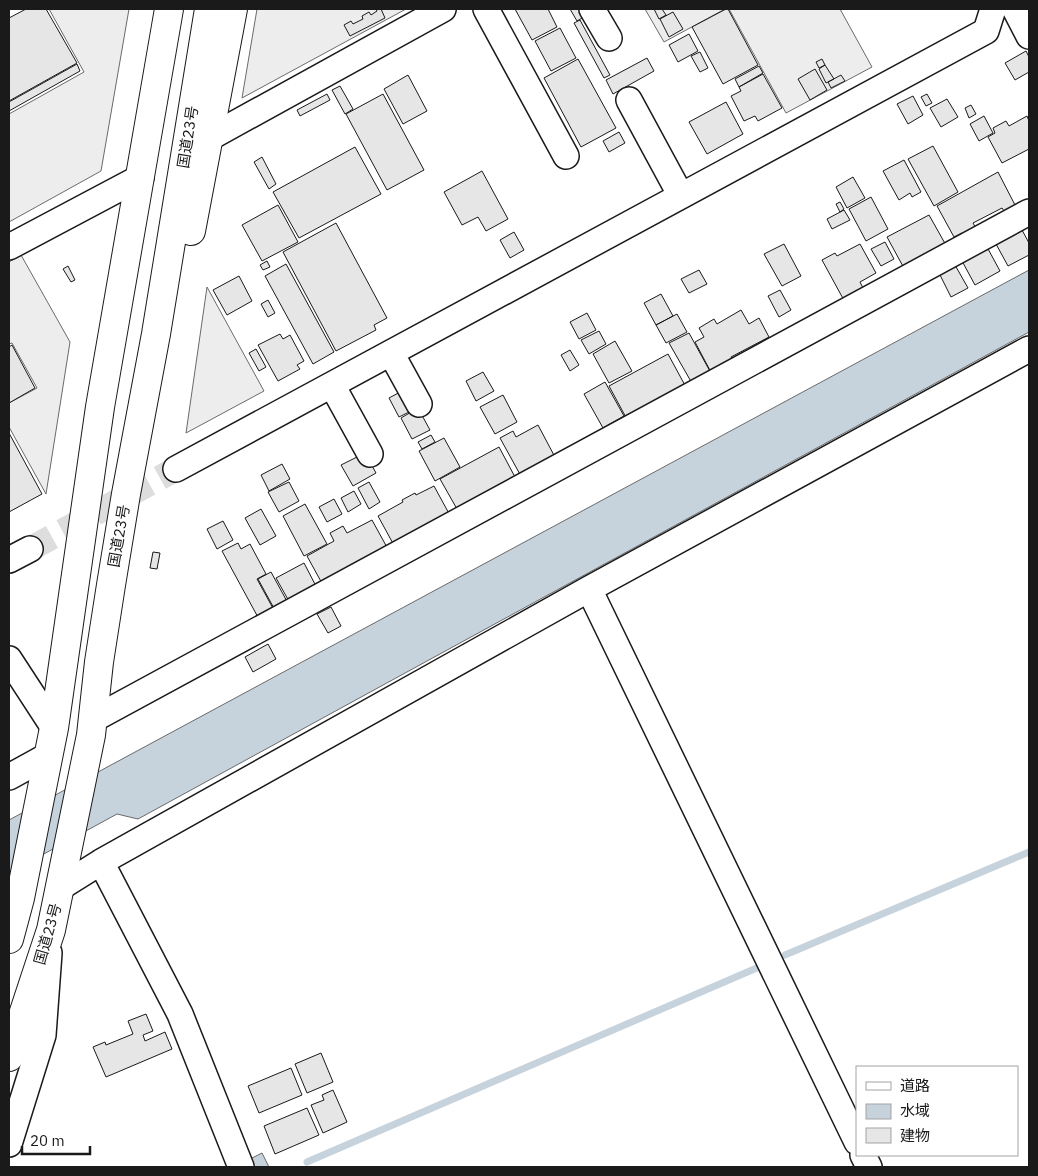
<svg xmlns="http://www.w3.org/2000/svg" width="1038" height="1176" font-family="'IBM Plex Sans','Noto Sans JP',sans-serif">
<rect width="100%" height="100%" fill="#fff"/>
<path fill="#ededed" stroke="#6a6a6a" d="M49 9H129L101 171 9 222V114L84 72Z
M257 9H406L242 98Z
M645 9H725L664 42Z
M729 9H840L872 67 786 113Z
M21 255 70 342 46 494 9 427V403L37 388 12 343 9 344V262Z
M207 287 264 391 186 433Z"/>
<path fill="#c6d2dc" stroke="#6a6a6a" d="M1029 270V332L138 819 117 814 9 873V820Z
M262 1153 269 1167H252L248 1160Z"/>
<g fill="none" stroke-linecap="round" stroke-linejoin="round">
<path stroke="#c6d2dc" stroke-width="7" d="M785 955 1029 852
M307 1162 759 967"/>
</g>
<path fill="#e6e6e6" stroke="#1a1a1a" d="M26 9H46L77 63 9 101V18Z
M376 9H381L385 18 350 36 344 25 351 21 353 24 363 19 362 16 369 12 371 15 377 11Z
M515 9H548L557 27 532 40Z
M570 9H580L584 17 577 21Z
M654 9H662L666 15 659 19Z
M726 9H728L758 65 723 84 692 27Z
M673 12 683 29 669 37 660 19Z
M580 20 610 75 604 78 574 23Z
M560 28 576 58 551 71 535 41Z
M689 34 698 51 678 62 669 45Z
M1026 51 1029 57V72L1015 80 1005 63Z
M700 52 708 68 700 72 691 56Z
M647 58 654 71 613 94 606 80Z
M578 59 616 128 581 147 544 78Z
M822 59 825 65 819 68 816 62Z
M77 64 80 71 9 111V102Z
M825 65 834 79 826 83 819 69Z
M759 66 763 73 739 87 735 79Z
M815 69 827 90 810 100 798 79Z
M763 74 782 108 758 121 755 116 744 121 731 96 741 91 739 87Z
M408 75 427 111 403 124 384 89Z
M841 75 845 81 831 88 828 82Z
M340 86 353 109 345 114 332 90Z
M327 94 330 100 300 116 297 110Z
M383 94 424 170 387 190 346 114Z
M927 94 932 103 926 106 921 97Z
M913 96 923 115 908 124 897 104Z
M947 99 958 117 941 127 930 108Z
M726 102 743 134 707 154 689 122Z
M971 105 976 114 969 118 965 108Z
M984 116 993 133 979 141 970 124Z
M1027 116 1029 121V149L1002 163 988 137 995 133 993 128 1006 121 1009 126Z
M619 132 625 143 609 152 603 141Z
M933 146 958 192 934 206 908 159Z
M355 147 381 194 299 238 273 192Z
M262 157 276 184 269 189 254 162Z
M904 160 921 192 912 197 910 193 899 200 883 171Z
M482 171 508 219 486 231 478 217 462 225 444 192Z
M998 172 1015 205 1004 211 1002 208 973 223 977 230 964 237 962 233 954 237 937 206Z
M853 177 865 198 847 208 836 187Z
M871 197 888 229 866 241 849 209Z
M840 202 844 209 840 212 836 204Z
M278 205 298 242 262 261 242 225Z
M844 210 850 220 832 229 827 219Z
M929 215 947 247 905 270 887 237Z
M336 223 387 318 374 325 376 330 336 351 283 252Z
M1022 230 1029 243V255L1008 266 996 244Z
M514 232 524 250 510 258 500 240Z
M885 242 894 259 881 266 871 249Z
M784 244 801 276 782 286 764 254Z
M860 244 876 273 860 282 866 294 846 304 822 260 835 253 837 256Z
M987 247 1000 271 975 285 962 261Z
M267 261 270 267 263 270 260 265Z
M286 264 334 352 313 364 265 276Z
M955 265 968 288 951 297 939 273Z
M68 266 75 280 71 282 63 269Z
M699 270 707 284 689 293 681 279Z
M239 276 252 301 227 315 213 290Z
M780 290 791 310 779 317 768 296Z
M661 294 673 316 656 325 644 303Z
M268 300 275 313 268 317 261 304Z
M741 310 749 324 759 318 769 337 731 357 735 365 713 376 695 342 704 337 699 328 714 319 717 324Z
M587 313 596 330 579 339 570 322Z
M677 314 687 332 666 343 656 325Z
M599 331 606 344 589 354 581 340Z
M689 333 712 375 693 385 669 343Z
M280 334 283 339 290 335 304 361 297 365 300 369 278 381 258 345Z
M615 341 632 371 609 383 593 354Z
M12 345 35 388 9 403V347Z
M256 349 266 367 259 371 249 353Z
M570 350 579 365 570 371 561 355Z
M668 354 687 389 629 423 609 386Z
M483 372 494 391 476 401 466 381Z
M605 382 624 416 603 428 584 394Z
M402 391 413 410 399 417 389 398Z
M503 395 517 422 495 434 480 407Z
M418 408 430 430 412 439 401 418Z
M538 425 556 459 522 478 500 438 513 431 516 437Z
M9 433 42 494 9 512Z
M431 435 435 442 422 449 418 442Z
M444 438 460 467 435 481 419 451Z
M499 447 515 477 457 509 440 479Z
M365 453 376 473 353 486 341 465Z
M282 464 290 479 269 491 261 475Z
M289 482 299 501 279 512 268 492Z
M369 482 380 502 369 509 358 488Z
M434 486 452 519 396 549 378 516 403 502 402 500 415 493 416 495Z
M354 491 361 504 348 512 341 498Z
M334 499 342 514 327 522 319 507Z
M305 504 327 544 304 556 283 516Z
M261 509 276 536 260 545 245 518Z
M372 520 389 551 324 587 307 556 334 541 330 533 343 526 347 533Z
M223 521 233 540 217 549 207 529Z
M238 543 241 549 250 544 266 574 257 579 275 612 260 621 222 551Z
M153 552 160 553 157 569 150 568Z
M304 563 317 588 290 603 276 578Z
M271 572 289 605 276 612 258 579Z
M331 607 341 626 328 633 317 614Z
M268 644 276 659 253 672 245 657Z
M146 1014 153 1031 143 1035 145 1041 165 1032 172 1049 106 1077 93 1047 105 1042 106 1045 133 1034 128 1021Z
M321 1053 333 1082 307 1093 295 1064Z
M291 1068 302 1095 259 1113 248 1086Z
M333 1090 347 1122 323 1133 311 1105 324 1100 322 1095Z
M307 1108 319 1135 275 1154 264 1126Z"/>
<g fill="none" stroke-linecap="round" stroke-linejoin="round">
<path stroke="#ddd" stroke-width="25" stroke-dasharray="25 12" stroke-linecap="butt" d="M30 549 176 469"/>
<g stroke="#1a1a1a" stroke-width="28">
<path id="minor" d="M486 9 566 156
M592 9 609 38
M1015 9 1029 36
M629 100 681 196
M209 138 443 9
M9 247 141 177
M391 353 419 404
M332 385 370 454
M176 469 986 31 993 9
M9 560 30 549
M589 589 857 1142
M9 659 54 728
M92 720 1029 212
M9 777 49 755
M101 862 180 1014 241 1167
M61 887 101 862 589 589 1029 349
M9 1144 43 1035 49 953
M863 1155 869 1167"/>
</g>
<g stroke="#1a1a1a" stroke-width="30">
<path id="highway" d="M191 231 233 9
M9 939 20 898 54 728 100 407 169 9
M9 1057 51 930 91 735 99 662 111 585 126 494 156 334 209 9"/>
</g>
<use href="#minor" stroke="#fff" stroke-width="25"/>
<use href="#highway" stroke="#fff" stroke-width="28"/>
</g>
<g text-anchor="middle" stroke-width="4" stroke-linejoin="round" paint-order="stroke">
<g font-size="15" fill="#1a1a1a" stroke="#fff">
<text transform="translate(188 137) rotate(-81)" y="5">国道23号</text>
<text transform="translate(119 536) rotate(-80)" y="5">国道23号</text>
<text transform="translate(48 934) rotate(-74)" y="5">国道23号</text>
</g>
</g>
<rect width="1038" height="1176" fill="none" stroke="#1a1a1a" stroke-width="20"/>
<rect x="856" y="1066" width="162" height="90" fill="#ffffff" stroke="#a3a3a3"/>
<rect x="866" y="1082" width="25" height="8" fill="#ffffff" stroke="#a3a3a3"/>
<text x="900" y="1091" font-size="15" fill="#1a1a1a">道路</text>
<rect x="866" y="1104" width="25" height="15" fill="#c6d2dc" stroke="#a3a3a3"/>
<text x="900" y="1116" font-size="15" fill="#1a1a1a">水域</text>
<rect x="866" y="1128" width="25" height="15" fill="#e6e6e6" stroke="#a3a3a3"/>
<text x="900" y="1141" font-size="15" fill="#1a1a1a">建物</text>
<path d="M22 1146v8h68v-8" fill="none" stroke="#1a1a1a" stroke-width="2.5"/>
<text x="30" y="1146" font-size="15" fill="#1a1a1a" stroke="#ffffff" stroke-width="4" paint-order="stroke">20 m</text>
</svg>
